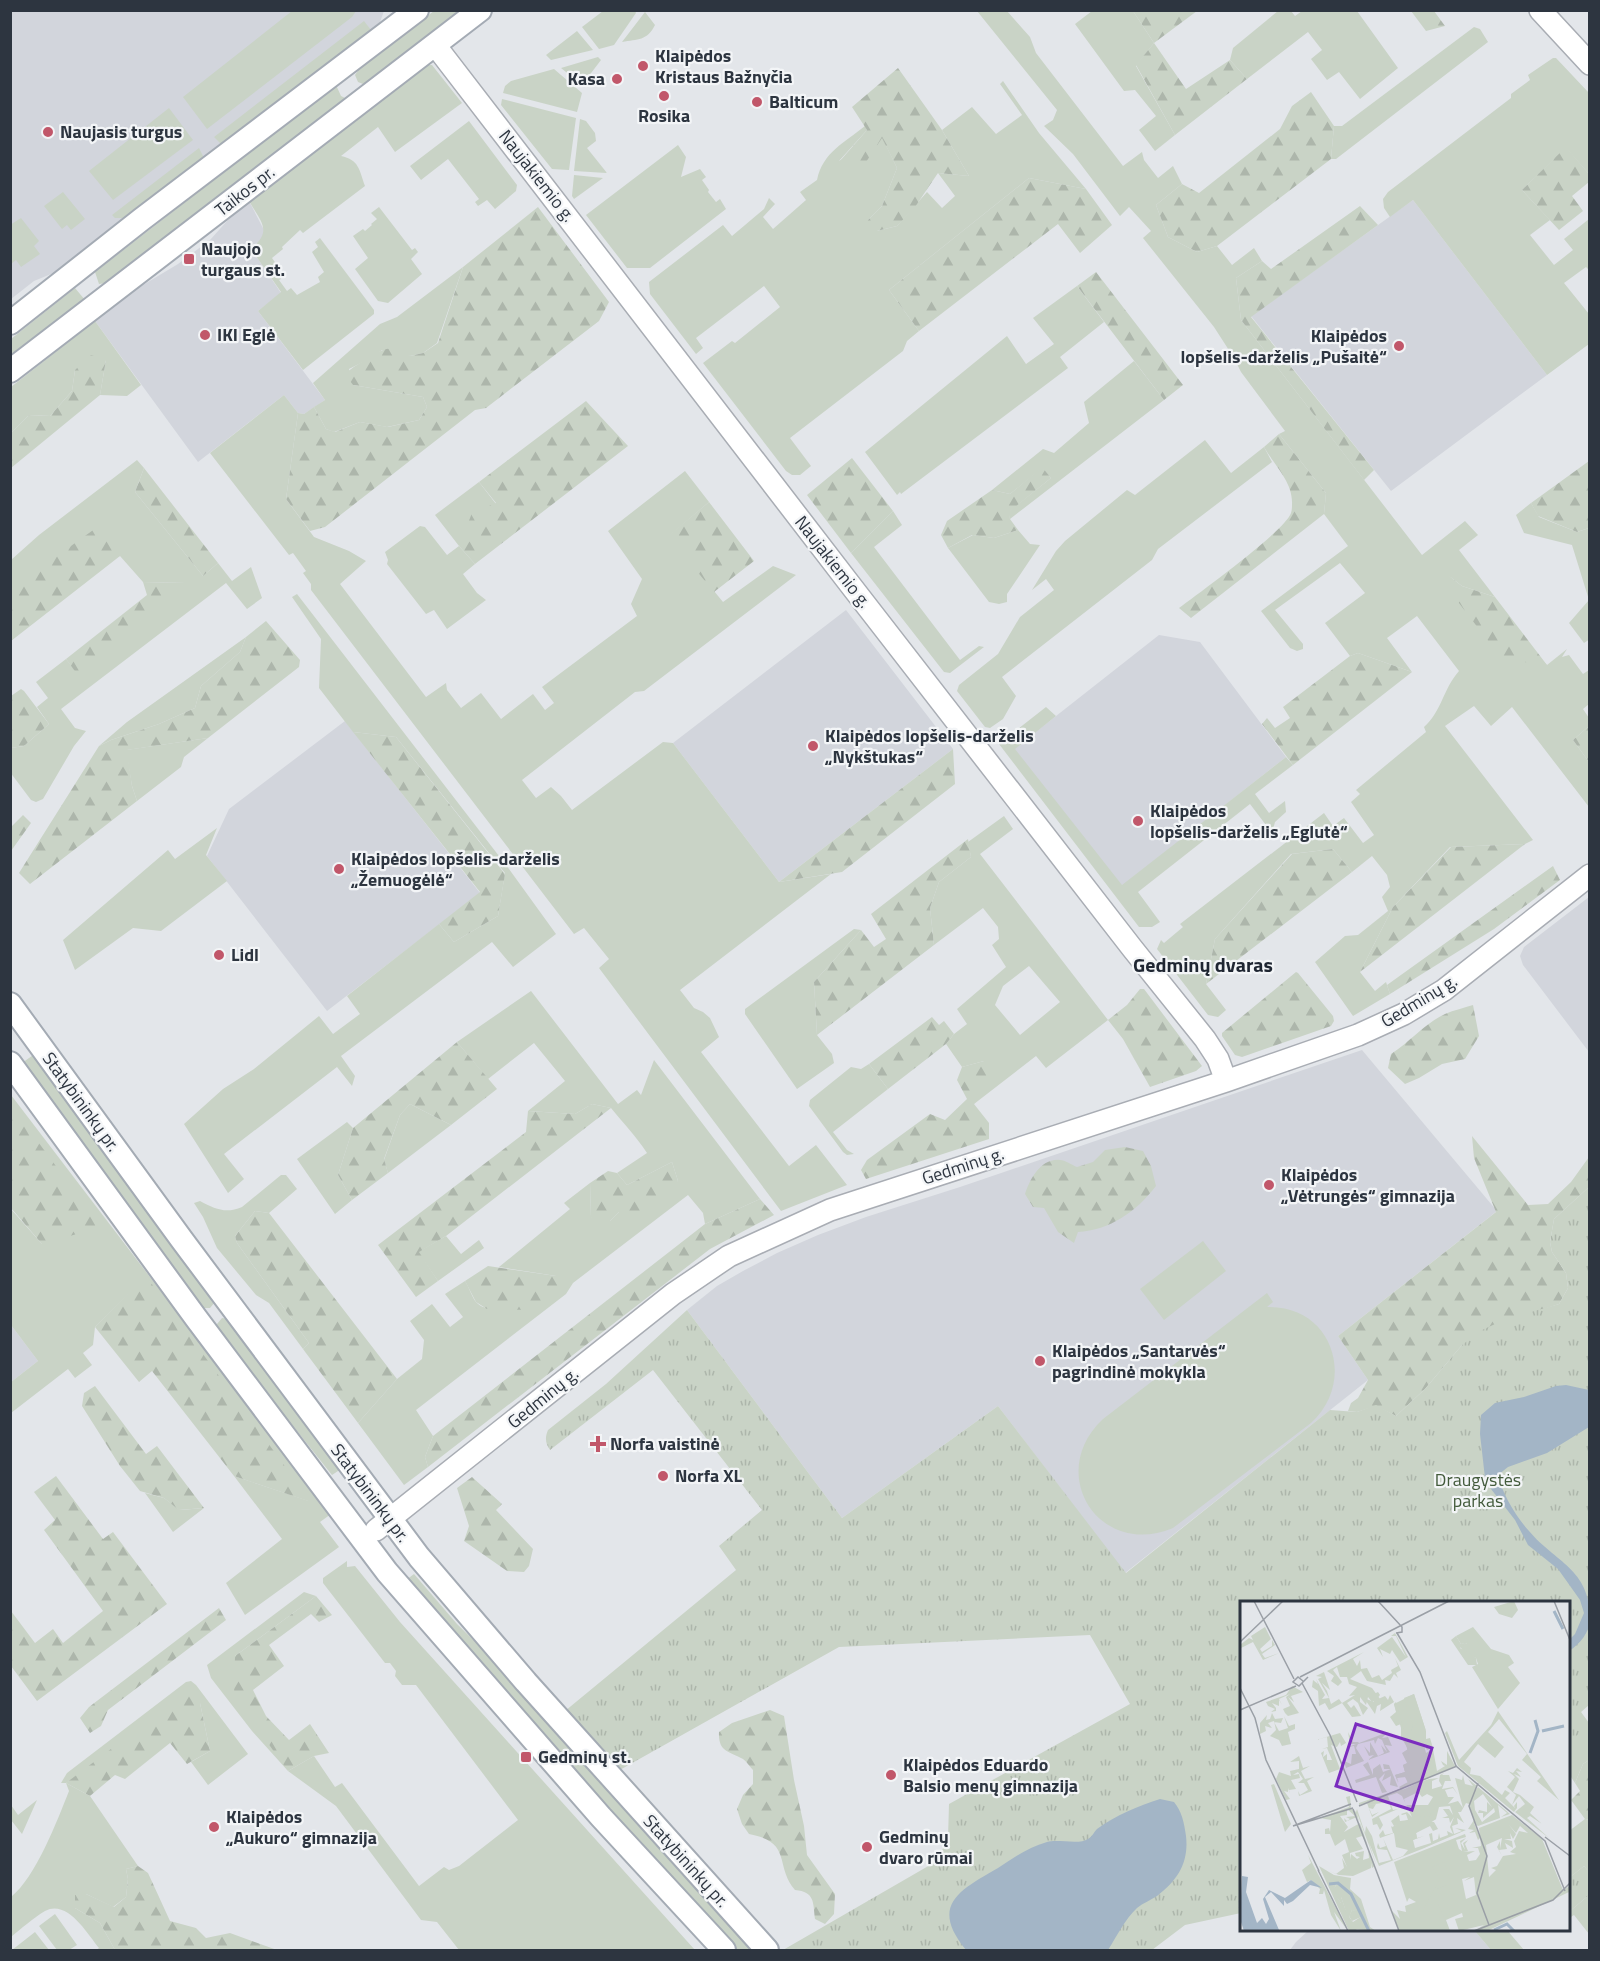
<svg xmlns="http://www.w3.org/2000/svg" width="1600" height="1961" font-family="'Titillium Web',sans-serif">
<defs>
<pattern id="forest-firs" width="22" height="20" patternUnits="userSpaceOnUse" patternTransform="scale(1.5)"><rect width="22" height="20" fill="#c9d3c6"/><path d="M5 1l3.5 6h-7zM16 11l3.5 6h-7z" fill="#adb6ab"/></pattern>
<pattern id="park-tufts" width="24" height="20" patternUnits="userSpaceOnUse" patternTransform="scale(1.5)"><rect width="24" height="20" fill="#c9d3c6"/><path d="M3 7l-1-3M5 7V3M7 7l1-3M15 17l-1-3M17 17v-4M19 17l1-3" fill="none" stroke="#adb6ab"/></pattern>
</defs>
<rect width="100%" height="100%" fill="#e3e6ea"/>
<path fill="#d2d5dc" d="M11 11H384L380 22 371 30 56 272 34 281 11 299Z
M1413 200 1547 375 1391 491 1251 316Z
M249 201 264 230 262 240 252 250 281 293 258 311 325 400 304 414 298 413 284 395 198 462 95 321 133 291 178 264 210 240 228 220Z
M846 610 953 749 779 882 673 743Z
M1159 635 1200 642 1286 757 1122 886 1014 749Z
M345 721 480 893 327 1011 207 856 229 809Z
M1589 897V1052L1523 965 1520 956 1524 947Z
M1362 1050 1497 1211 1338 1336 1368 1380 1125 1573 998 1406 842 1518 687 1310 717 1286 743 1271 777 1253 818 1235 866 1217 960 1187Z
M11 1325 38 1361 11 1382Z
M1309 1930H1474L1491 1950H1290L1296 1942Z"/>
<path fill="#c9d3c6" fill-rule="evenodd" d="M292 11H356L352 17 207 129 183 97Z
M434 11H461L370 80 363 84 358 82 355 75 361 66Z
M603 11H635L636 13 614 45 599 49 582 27Z
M977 11H1007L1030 37 1036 53 1123 166 1142 152 1144 160 1158 178 1173 166 1182 184 1156 205 1168 237 1197 252 1217 246 1232 265 1254 248 1262 261 1236 278 1241 320 1422 555 1465 521 1478 535 1459 550 1495 597 1462 586 1449 576 1547 665 1567 649 1562 657 1569 655 1583 674 1589 670V704L1583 709 1589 718V726L1573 740 1589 762V807L1512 707 1491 726 1474 706 1445 726 1533 840 1525 844 1450 847 1393 907 1360 972 1375 991 1386 982 1390 994 1353 1016 1315 962 1345 936 1358 935 1388 911 1382 897 1390 887 1387 875 1372 856 1352 872 1333 849 1291 854 1215 939 1206 984 1226 1010 1218 1017 1208 1015 1157 949 1161 940 1164 943 1183 927 1180 924 1324 813 1333 826 1344 818 1363 843 1374 835 1351 802 1360 794 1356 790 1426 732 1424 727C1442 711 1443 689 1459 671L1417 616 1387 638 1412 672 1358 653 1350 656 1325 623 1365 593 1340 563 1275 610 1303 644V649L1297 651 1290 648 1261 611 1348 546 1324 514 1326 493 1279 434 1285 431 1241 372 1234 358 1214 327 1143 238 1151 231 1129 207 1120 216 1073 154 1044 126 1053 120 1057 110Z
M1092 11H1133L1154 43 1136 66 1175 135 1155 151 1139 130 1156 116 1135 90 1124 91 1075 24Z
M1278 11H1291L1295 16 1302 11H1357L1398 68 1360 99 1339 72 1327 80 1311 59 1322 50 1308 32 1247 79 1230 60 1233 48Z
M645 12 655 25C647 41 638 39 622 42Z
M364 21 371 30 222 145 214 137Z
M1474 27 1480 29 1488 42 1336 159H1331L1334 126H1342Z
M577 31 593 50 551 60 546 55Z
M598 57 601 60 582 85 561 68Z
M1553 58H1556L1589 93V174L1566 148 1522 190 1550 220 1530 235 1554 265 1573 250 1564 239 1589 219V270L1586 267 1564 283 1589 314V344L1547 375 1413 200 1390 217 1384 208 1383 199 1388 192 1511 98V94L1530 80 1528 75Z
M426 65H432L462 103 395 152 378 127 341 156C359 160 359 169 365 186L303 233 300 230 282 247 283 249 272 258 277 265 273 269 281 279 279 280 287 291 291 288 297 295 320 282 318 277 324 272 312 252 318 247 315 242 320 238 374 310V314L303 370 258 311 281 292 251 249C273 231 261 222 249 201Z
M554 69 582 93 577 112 503 93 505 86 511 81Z
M1003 81 1039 133 1086 189 1029 178 889 290 919 331 907 341 903 351 790 438 811 466 800 475H792L786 471 703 363 732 341 735 343 780 307 764 286 696 338 703 348 696 354 650 294 649 282 723 225 732 236 764 209 769 198 775 204 763 217 773 229 806 200 800 192 817 180C823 152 844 143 865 126L867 130 839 161 882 137 897 168 882 206 868 220 877 231 897 226 927 192 942 208 955 196 938 173 969 176 942 130 972 107 996 134 1022 115 1000 84Z
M336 85 341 96 347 99 107 283 99 284 95 272Z
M502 99 576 118 569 170 552 169 501 105Z
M169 108 193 140 113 200 89 171Z
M580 119 586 121 595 133 596 141 587 148 607 173 574 171Z
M469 121 517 185 516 191 495 209 487 200 478 206 475 202 479 199 448 159 421 180 410 166Z
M678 145 686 157 681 177 700 169 706 177 702 180 709 190 708 192 716 202 720 199 726 209 650 268H627L586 215Z
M199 148 204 158 127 218H115L112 215Z
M574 175 603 178 574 199 572 196Z
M63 192 85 219 71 230 67 225 62 229 44 206Z
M379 207 412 250 415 248 418 252 411 259 422 274 388 303 378 301 355 269 368 258 353 236 363 229 365 231 372 225 371 224 377 219 371 213Z
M21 218 39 241 34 246 40 254 21 267 16 260 11 264 12 231 10 225Z
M463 267 437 343 423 353 410 356 382 350 373 357 349 369 353 385 423 397 427 407 419 420 387 427 360 422 334 432 326 429 314 407 325 400 313 383 380 324 397 317Z
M1077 286 1104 322 1060 357 1068 368 901 494 900 492 897 495 865 452 1007 336 1026 364 1054 344 1033 318Z
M75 288 85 300 11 359V339Z
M95 321 141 385 127 396 100 395 106 360 75 370 72 391 50 416 29 415 11 433V387Z
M1134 361 1164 400 1010 519 1008 512 1051 478 1042 468 1010 494 992 490 1043 449 1054 453 1089 423 1084 402Z
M284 395 298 413 286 499 314 537 349 551 366 561 340 584 426 697 446 683 447 690 461 708 481 693 501 719 533 694 545 710 554 703 542 687 637 616 631 604 642 579 608 531 685 471 709 502 669 536 723 602 773 566 796 575 644 691 635 692 522 780 536 798 551 787 561 796 572 810 663 742 673 743 779 882 831 874 680 990 694 1008 703 1012 710 1018 719 1037 701 1052 789 1166 816 1145 847 1185 781 1211 599 968 609 959 584 928 574 934 311 590V584L303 573 306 571 293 553 289 555 210 453Z
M1205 440 1231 473 1264 447 1272 462 1158 549 1152 560 1002 677 1016 696 1003 719 990 728 985 727 957 691 959 685 998 654 1020 617 1054 590 1046 579 1032 590 1056 551 1065 541 1127 490 1135 495Z
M137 460 144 468 135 492 203 576 218 563 232 581 251 567 262 598 247 609 226 583 61 709 75 728 86 731 74 746 43 799 36 802 31 800 10 772 11 748 24 746 49 724 37 707 48 698 36 682 66 659 77 673 185 583 143 582 120 556 11 589V560L39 535Z
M479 482 496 504 459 546 475 564 463 574 477 593 486 600 447 629 434 610 426 614 387 564 388 560 385 552 420 526 425 527 447 555 459 546 435 515Z
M1531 503 1539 517 1577 532 1589 528 1590 639 1584 643 1569 623 1589 600 1572 545 1524 533 1516 515Z
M893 511 902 525 874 547 960 660 979 646 984 647 950 673 944 672 851 553Z
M1018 530 1030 544 1040 545 1007 594V602L999 604 989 602 948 548 973 535 994 538Z
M297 594 509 869 556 934 513 967 492 942 341 1056 355 1076 352 1086 337 1067 224 1154 244 1179 228 1193 184 1124 223 1089 254 1069 319 1016 333 1034 360 1014 347 996 439 924 454 942 498 916 505 873 396 737 353 732 319 688 321 639 292 597Z
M246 637 240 652 201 686 195 708 159 724 111 740 99 746 127 722Z
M1046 707 1056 716 1015 749 1122 885 1286 757 1293 765 1255 794 1269 813 1285 801 1286 812 1275 822 1272 833 1250 804 1138 892 1160 922 1152 927H1139L999 744Z
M208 738 184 757 181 767 137 801 132 786 126 750Z
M1004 816 1013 829 980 854 1108 1020 1046 1068 1036 1056 974 1104 984 1061 962 1067 946 1044 954 1034 967 1024 957 1009 1006 967 992 945 999 939 998 927 983 908 934 945 930 908 939 882 971 857 968 842ZM1029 966 1060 1002 1020 1035 995 1005 1003 986Z
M217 828 206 855 227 881 161 931 133 928 75 970 63 940 168 850 175 859Z
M854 929 861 930 814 982 817 1035 832 1054 834 1063 797 1089 745 1014V1009Z
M531 991 618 1104 637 1090 641 1095 654 1060 760 1199 705 1224 703 1213 688 1195 573 1283 566 1294 416 1410 433 1436 425 1457 428 1467 404 1485 358 1423 397 1379 422 1359 424 1340 410 1321 432 1304 450 1327 463 1317 445 1294 465 1281C469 1287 472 1297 476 1302 498 1324 537 1288 556 1276L499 1267 570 1209 564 1203 590 1183 591 1217 610 1221 619 1212 678 1181 672 1162 627 1185 617 1173 647 1153C636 1136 623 1123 611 1108L592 1104 575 1114 528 1111 565 1081 534 1043 488 1079 457 1042Z
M36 1053 215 1298V1302L210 1308H202L22 1063Z
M869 1064 888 1089 833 1132 847 1150 854 1154 847 1155 843 1152 809 1106 810 1100 851 1067 861 1069Z
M11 1095 331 1514 320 1522 339 1547 245 1615 226 1583 282 1539 234 1476 309 1501 146 1277 95 1327 93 1345 83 1353 92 1365 75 1378 68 1369 11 1413V1382L38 1361 11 1325 10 1208 42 1244 11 1104Z
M410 1104 451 1125 388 1173 384 1160 400 1115Z
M347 1122 353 1128 338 1175 352 1200 335 1214 297 1159Z
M281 1175H286L297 1189 269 1213 255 1211 235 1236 237 1243 309 1343 303 1349 269 1303 256 1295 217 1248 203 1217 194 1203 200 1201C215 1209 226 1214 242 1207Z
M446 1236 461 1254 479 1240 484 1248 438 1281 418 1252Z
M1203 1241 1226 1271 1164 1320 1140 1289Z
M1267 1293 1273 1302 1267 1307C1333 1305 1357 1381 1311 1423L1173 1528C1099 1559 1045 1473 1103 1419Z
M222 1318 230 1319 341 1469 332 1475 218 1332 217 1324Z
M145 1493 164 1498 180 1510 204 1508 173 1532Z
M347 1561V1567L355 1566 400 1622 695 1950H459L437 1922 421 1920 336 1806 288 1771 252 1731 211 1678 207 1665 304 1592 316 1596 235 1656 288 1771 314 1756 335 1787 342 1783 419 1886 444 1867 449 1870 459 1866 518 1820 416 1685H402L395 1676 396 1671 390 1663H385L323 1583V1578Z
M414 1574 457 1624 504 1670 757 1950H735L492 1681 406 1580Z
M1589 1623V1705L1581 1712 1589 1723V1760L1583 1764 1575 1783 1569 1774V1713Z
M191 1681 196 1685 248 1754 208 1785 191 1762 210 1751 200 1703 66 1783 90 1796 138 1866 126 1869 128 1879 126 1897 113 1907 86 1894 75 1908 100 1923 115 1950H96L99 1948C87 1933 67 1899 45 1911 33 1918 21 1929 11 1937V1897C36 1877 57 1821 69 1791L66 1783H61L67 1773 186 1682Z
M37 1800 22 1834 11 1820V1805L18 1815Z
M1585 1819 1589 1820V1872L1584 1866 1569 1878V1831Z
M1589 1895V1934L1574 1915 1568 1919 1569 1912Z
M55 1914 77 1945 69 1950H57L39 1926Z
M1474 1930H1507L1524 1950H1491Z
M35 1932 49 1950H12Z"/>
<path fill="url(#forest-firs)" d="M1133 11H1197L1154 43 1186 89 1230 60 1247 79 1175 135 1136 65 1154 43Z
M1411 11H1434L1445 26 1426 31Z
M898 68 942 130 969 176 938 173 915 207 897 226 877 231 872 243 866 242 868 220 882 206 897 168 882 138 864 165 839 162 867 130 852 107Z
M1311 92 1334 126 1331 159 1217 246 1197 252 1168 237 1156 205 1182 184 1199 193 1280 129 1292 106Z
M1566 147 1589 174V182L1572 196 1583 211 1559 230 1522 190Z
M1029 178 1086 189 1112 225 1080 253 1058 224 919 331 889 290Z
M1360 206 1378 225 1251 317 1374 470 1364 480 1241 320 1236 278 1262 261 1271 269Z
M538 207 609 302 599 321 486 408 475 410 325 527 310 531 286 499 298 413 304 414 314 407 326 429 335 432 360 422 388 427 419 420 427 407 423 397 353 385 345 374C348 370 378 351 383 350 387 348 393 349 398 348L410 356 423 353 438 343 463 267Z
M1096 272 1183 385 1164 400 1077 286Z
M91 355 106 360 100 395 11 468V433L29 415 50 416 72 391 75 370Z
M586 401 628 446 475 564 459 546 472 513 496 503 479 482Z
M1279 434 1326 493 1324 514 1191 618 1179 608C1199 593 1285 531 1291 513 1292 510 1292 507 1292 504 1293 482 1274 465 1264 447Z
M852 458 893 511 851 553 807 495Z
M1589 461V528L1577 532 1538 516 1531 503Z
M1042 467 1051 478 1009 512 1010 519 1018 530 994 538 972 535 948 548 941 535 947 521 992 490 1010 494Z
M144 468 218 563 203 576 135 492Z
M709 502 754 561 714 592 668 536Z
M96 528 120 556 11 641V589Z
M1449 576 1462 586 1495 597 1547 665 1502 659 1442 581Z
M143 582 186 583 77 674 66 659 147 595Z
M266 621 300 660 299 667 208 738 127 750 132 786 137 801 30 884 19 873 99 746 111 740 159 724 195 708 201 686 240 652 246 637Z
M1358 653 1412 672 1293 765 1262 724 1267 718 1275 728 1290 718 1283 707 1350 656Z
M21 689 24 691 49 724 24 746 11 748V696Z
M1589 726V762L1573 740Z
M353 732 396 737 505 874 498 916 454 942 439 924 480 892Z
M953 749 955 784 842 872 779 882Z
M23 815 31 823 11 851V827Z
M968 839 971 857 939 882 930 908 934 945 817 1035 814 982 861 930 874 947 886 939 871 914Z
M1525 844 1360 972 1393 907 1451 847Z
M1333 849 1352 872 1206 984 1215 939 1292 854Z
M1553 866 1560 880 1494 929 1390 994 1387 985Z
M1296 972 1298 973 1333 1016 1334 1021 1331 1026 1242 1057 1235 1055 1222 1036V1033Z
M1140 989H1144L1202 1066 1196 1071 1150 1087 1123 1039 1108 1020 1127 1005Z
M1473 1005 1479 1036 1465 1059 1442 1064 1419 1078 1405 1084 1388 1068 1391 1054C1410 1042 1425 1023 1445 1014 1454 1010 1464 1008 1473 1005Z
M932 1017 939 1025 944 1021 954 1034 946 1044 888 1089 869 1064Z
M457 1042 497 1089 451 1125 410 1104 400 1115 384 1159 388 1173 352 1200 338 1175 353 1128Z
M984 1061 993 1076 974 1104 989 1123V1139L866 1179 861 1170 867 1160 930 1114 945 1120 967 1099 957 1080 962 1067Z
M10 1104 101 1227 42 1244 11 1208Z
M592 1104 611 1108 446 1236 419 1252 438 1281 416 1297 378 1245 526 1132 528 1111 575 1114Z
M1472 1136 1528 1205 1548 1204 1571 1182 1589 1157V1187L1554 1219 1550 1242 1552 1252 1566 1273 1568 1288 1559 1304 1535 1312 1462 1345 1425 1389 1396 1416 1376 1406 1357 1412 1348 1411 1351 1403 1358 1398 1368 1380 1338 1336 1496 1212 1474 1158Z
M1125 1147 1143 1151 1151 1166 1156 1186C1136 1212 1110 1230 1078 1232L1074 1243 1058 1232 1044 1208 1033 1207 1025 1194C1030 1179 1041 1158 1060 1160 1065 1160 1072 1165 1077 1167L1093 1162 1105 1150Z
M672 1162 678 1181 672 1191 643 1217 619 1212 610 1221 597 1226 591 1217 590 1183 608 1171 617 1173 627 1185Z
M760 1199 774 1215 710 1249 428 1467 425 1457 433 1436 705 1224Z
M255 1211 269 1213 397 1379 358 1423 303 1349 309 1343 237 1243 235 1236Z
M488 1266 556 1276 560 1280 558 1287 531 1310 487 1309 476 1302 465 1281Z
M146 1276 311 1502 234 1476 152 1371 139 1382 95 1327Z
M95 1386 146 1454 157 1446 204 1508 179 1510 164 1498 140 1491 120 1466 82 1406 84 1393Z
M56 1476 103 1539 113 1532 167 1604 37 1701 11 1666V1611L35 1643 53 1629 63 1643 103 1611 44 1530 55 1520 34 1492Z
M472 1477 502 1504 496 1510 533 1549 529 1566 524 1572 507 1571 464 1541 469 1526 457 1488Z
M316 1596 332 1615 319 1622 311 1614 269 1645 284 1666 253 1690 266 1716 289 1740 310 1724 329 1753 314 1756 288 1771 234 1696 235 1656Z
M219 1608 226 1620 108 1710 101 1726 90 1733 80 1718 89 1707Z
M189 1690 200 1703 210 1751 187 1764 170 1743 125 1779 115 1775 90 1796 66 1783Z
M770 1710 784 1716 794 1780 804 1826 807 1855 835 1894 834 1914 825 1924 815 1919C813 1902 815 1892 795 1890 774 1865 793 1842 749 1834L742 1824 737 1809 743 1795 753 1784V1770C750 1767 747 1762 743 1759 729 1751 718 1752 719 1732L732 1723Z
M1589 1760V1820L1585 1819 1571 1800 1580 1791 1575 1783 1583 1764Z
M138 1866 148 1873 170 1921 196 1928 206 1938 230 1933 277 1950H115L100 1923 75 1908V1895L86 1894 114 1907 126 1897 128 1879 126 1869Z"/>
<path fill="url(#park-tufts)" d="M1589 1187 1590 1698 1572 1712 1582 1731 1569 1743 1568 1602H1242L1241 1913 1185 1925 1152 1950H783L937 1861 948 1838 949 1804 1130 1704 1090 1635 839 1647 618 1771 565 1711 736 1570 719 1546 762 1510 653 1370 550 1450C545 1443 545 1437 548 1430L606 1384 687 1310 842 1518 998 1406 1126 1573 1330 1410 1357 1412 1376 1405 1396 1416 1425 1389 1462 1345 1482 1330 1506 1319 1559 1304 1568 1288 1566 1273 1552 1252 1550 1242 1554 1219Z
M1584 1866 1589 1872V1895L1569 1912V1878Z"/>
<path fill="#a3b5c6" d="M1566 1385 1589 1390V1427L1547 1453 1508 1467 1498 1475C1502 1493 1516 1517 1529 1531 1555 1562 1590 1569 1590 1618 1590 1632 1580 1644 1569 1651V1640L1575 1634 1584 1613 1580 1600 1568 1583 1558 1569 1528 1545 1515 1520 1491 1489 1485 1478 1480 1434 1481 1415 1495 1403 1524 1397 1556 1386Z
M1160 1799 1174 1802C1182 1812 1184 1822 1186 1836 1189 1862 1178 1880 1157 1896 1151 1900 1143 1903 1137 1908 1125 1919 1117 1936 1108 1950H966C929 1905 960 1890 998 1868 1013 1858 1029 1847 1047 1842 1058 1839 1080 1845 1088 1839 1092 1837 1094 1832 1097 1829 1116 1815 1138 1806 1160 1799Z"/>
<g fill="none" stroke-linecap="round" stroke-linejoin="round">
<g stroke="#a9adb4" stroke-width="24">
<path id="secondary" d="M1540 10 1590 64
M435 45 852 587 1132 948 1205 1039 1218 1059 1226 1081
M376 1530 673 1294 729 1256 830 1210 1226 1081 1358 1035 1404 1014 1444 990 1590 875"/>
</g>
<g stroke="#a4abb4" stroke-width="26">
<path id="primary" d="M10 323 142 219 417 10
M10 371 480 10
M10 1004 182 1240 419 1557 526 1682 767 1950
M10 1063 196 1318 387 1572 601 1817 724 1950"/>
</g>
<use href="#secondary" stroke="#fff" stroke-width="21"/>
<use href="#primary" stroke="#fff" stroke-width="22"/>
</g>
<g fill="#c1576a" stroke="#f3f5f7" stroke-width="2">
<circle cx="643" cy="66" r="6"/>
<circle cx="617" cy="79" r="6"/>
<circle cx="664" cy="96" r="6"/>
<circle cx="757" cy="102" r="6"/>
<circle cx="48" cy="132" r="6"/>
<rect x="183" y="253" width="12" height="12" rx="3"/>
<circle cx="205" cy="335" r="6"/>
<circle cx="1399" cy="346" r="6"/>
<circle cx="813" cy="746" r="6"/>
<circle cx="1138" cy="821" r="6"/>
<circle cx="339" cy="869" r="6"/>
<circle cx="219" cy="955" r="6"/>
<circle cx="1269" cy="1185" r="6"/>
<circle cx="1040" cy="1361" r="6"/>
<path d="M595 1435h6v6h6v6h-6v6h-6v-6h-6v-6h6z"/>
<circle cx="663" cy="1476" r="6"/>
<rect x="520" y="1751" width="12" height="12" rx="3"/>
<circle cx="891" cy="1775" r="6"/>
<circle cx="214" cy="1827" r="6"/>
<circle cx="867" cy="1847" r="6"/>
</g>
<g text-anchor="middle" stroke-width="4.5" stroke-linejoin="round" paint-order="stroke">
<g font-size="18" font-weight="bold" fill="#2d3540" stroke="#f3f5f7" text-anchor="start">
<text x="655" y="62">Klaipėdos<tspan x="655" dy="21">Kristaus Bažnyčia</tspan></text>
<text x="605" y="85" text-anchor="end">Kasa</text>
<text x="769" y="108">Balticum</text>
<text x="664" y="122" text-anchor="middle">Rosika</text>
<text x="60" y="138">Naujasis turgus</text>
<text x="201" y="255">Naujojo<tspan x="201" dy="21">turgaus st.</tspan></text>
<text x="217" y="341">IKI Eglė</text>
<text x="1387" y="342" text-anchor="end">Klaipėdos<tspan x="1387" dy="21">lopšelis-darželis „Pušaitė“</tspan></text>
<text x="825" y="742">Klaipėdos lopšelis-darželis<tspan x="825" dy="21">„Nykštukas“</tspan></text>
<text x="1150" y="817">Klaipėdos<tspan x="1150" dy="21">lopšelis-darželis „Eglutė“</tspan></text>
<text x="351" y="865">Klaipėdos lopšelis-darželis<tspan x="351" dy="21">„Žemuogėlė“</tspan></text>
<text x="231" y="961">Lidl</text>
<text x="1281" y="1181">Klaipėdos<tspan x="1281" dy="21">„Vėtrungės“ gimnazija</tspan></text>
<text x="1052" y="1357">Klaipėdos „Santarvės“<tspan x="1052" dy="21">pagrindinė mokykla</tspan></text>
<text x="610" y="1450">Norfa vaistinė</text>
<text x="675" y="1482">Norfa XL</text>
<text x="538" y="1763">Gedminų st.</text>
<text x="903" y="1771">Klaipėdos Eduardo<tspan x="903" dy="21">Balsio menų gimnazija</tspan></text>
<text x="226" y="1823">Klaipėdos<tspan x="226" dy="21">„Aukuro“ gimnazija</tspan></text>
<text x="879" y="1843">Gedminų<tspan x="879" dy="21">dvaro rūmai</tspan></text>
</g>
<g font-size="18" fill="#2d3540" stroke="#f3f5f7">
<text transform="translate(537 176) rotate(52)" y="6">Naujakiemio g.</text>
<text transform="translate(245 191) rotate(-38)" y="6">Taikos pr.</text>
<text transform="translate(833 562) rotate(52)" y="6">Naujakiemio g.</text>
<text transform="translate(1419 1001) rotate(-31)" y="6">Gedminų g.</text>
<text transform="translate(81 1102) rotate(54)" y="6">Statybininkų pr.</text>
<text transform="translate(963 1166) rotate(-18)" y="6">Gedminų g.</text>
<text transform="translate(543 1398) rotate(-39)" y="6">Gedminų g.</text>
<text transform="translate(370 1493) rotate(53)" y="6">Statybininkų pr.</text>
<text transform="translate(686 1861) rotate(48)" y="6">Statybininkų pr.</text>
</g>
<g font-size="18" fill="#435b3c" stroke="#f3f5f7">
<text x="1478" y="1486">Draugystės<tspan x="1478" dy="21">parkas</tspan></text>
</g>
<g font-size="20" font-weight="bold" fill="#1f2632" stroke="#f3f5f7">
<text x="1203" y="972">Gedminų dvaras</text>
</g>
</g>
<g transform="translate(1240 1601)">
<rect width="330" height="330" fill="#e3e6ea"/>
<path d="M274 0 278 9 272 17 259 13 254 6ZM25 26 31 38 20 48 22 51 32 45V39L35 44 22 53 25 57 39 52 23 59 13 41 1 47 0 44 9 37 13 39 11 35ZM233 26 251 48 269 54 274 62 268 66 280 82 258 108 232 66 238 63 236 57 224 52 220 45 227 42 221 43 216 35ZM155 32 168 56 160 61 152 49 150 53 140 48 143 56 137 47 152 36 166 56 156 35H151ZM124 51 113 58 117 65 120 59 121 68 127 67 132 77 139 74 142 79 152 72 151 69 158 65 155 57 161 69 156 72 158 77 154 73 150 80 145 79 146 84 127 80 121 70 110 78 132 87 140 98 132 101 128 96 126 104 120 96V101L128 107 123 114 118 102 113 98 107 102 111 107 114 104 121 115 112 116 102 102 115 94 109 95 117 86 109 83 107 76H100L97 66 93 69 102 81 98 85 91 80 94 75 87 70ZM84 71 90 89 82 82 87 90 91 103 99 98 102 102 89 109 85 102 79 105 78 90 72 86 73 79 78 83 76 78 85 94 82 98 89 97 78 78 82 76 76 75ZM52 85 63 91 51 95 54 101 48 96 59 112 48 115 45 112 43 108 50 105 46 96 50 93 39 98 42 104 39 99V105L32 102 36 107V110L31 111 35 108 28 105 26 101 46 94ZM174 93 186 130 179 117 175 118V127L182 129 186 138 190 137 193 147 187 149 184 144 186 152 193 148 197 170 205 165 203 164 201 160 207 164V150L215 165 162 189 166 186 161 188 159 186 168 181 166 176 157 177 158 182 155 174 165 171 163 164 167 162 162 152 168 148 161 136V123L156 125 150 116 156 111 154 103ZM258 110 319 199 297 180 301 176 282 159 287 153 259 118 248 131 264 146 255 157 238 143 224 161 231 167 230 173 240 175 262 194 265 189 270 192 265 197 275 207 274 205 277 201V207L274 211 218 165 205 132 207 130 219 159 251 124ZM32 112 35 118 43 117 41 122 34 121 39 130 48 127 44 115 49 125 55 123V128L48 131 51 143 42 145 39 139 30 135 36 129 34 120 28 122 32 127 25 125 26 130 20 133V122L27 114 26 119 30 118ZM108 131 113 141H118L119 142 148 131 142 137 148 136 152 145 145 144 150 151 128 159 134 154 129 155 124 145 130 152V141L138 155 144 152 141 144 147 151 142 139 138 137 135 143 134 139 118 143 116 147 124 160 106 167 104 160 111 163 112 153H116L114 145 108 146 116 143H110ZM100 132 108 145 106 142 101 145 100 141 97 146 91 144 100 168 89 172 81 152 84 150 83 156 87 153V159H92L87 147 82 148 88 146 87 136 76 139ZM59 155 63 167 70 165 61 170 65 178 74 176 67 180 72 190 59 195 58 190 60 194 68 189 64 182H58L63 178 58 171 53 174 59 173 60 177 51 179 56 188 49 189 50 193 48 187V191L44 190 50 198 46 199 36 178 39 171 51 175 50 170 59 168V160L50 161ZM128 161 133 174V168L140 163 143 171 151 168H144L143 163 149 164 158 186 150 184 151 175 142 180 145 172 139 178 147 191 142 192 136 176 116 182 115 179 130 174 123 164ZM277 167 282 171 276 170 281 176 274 173 279 178 273 191 280 194 294 206 290 212 302 223 290 215 287 217 309 237 275 211 285 203 279 195 272 204 276 194 267 186 275 176 268 170 273 172ZM204 172 202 174H209L211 180H205L202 188 213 186 218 194 213 187 205 189 208 196H214L208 203 218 200 223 207 215 177 222 179 223 174 225 183 233 185 228 178 237 185 235 190 238 186 270 213 261 216 267 212 258 204 260 217 238 225 234 222 240 237 238 239 235 231 229 232 234 229 228 228 234 219 229 203 226 202 221 211H218L224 222 217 217 218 223 212 225 214 233 222 230 215 227 226 229 182 248 139 265 129 242 137 266 117 212 119 221 117 216 105 221 104 217 107 220 110 218 106 216 115 215 107 208V214L100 215 108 226 104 231 120 222 128 245 122 235 116 237 123 248 110 252V259L111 253 117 258 120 256 116 255 115 252 124 250 123 259 129 257 128 247 135 265 132 267 131 262V267L113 275 99 274 89 270 96 273 104 267 102 257 107 266 102 254 109 251 105 238 95 245 90 233H85V228L89 227 90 231 91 219 80 217 109 206 106 196 110 195 111 207 116 211 117 208 125 232 126 225 132 235 139 262 151 259 147 249 138 248 137 246 138 242 140 247 146 245 143 237 153 259 163 255 168 249 156 246 154 232 140 237 139 234 143 229 145 234 153 232 151 225 162 234 158 240 161 243 164 224 154 225 151 220 159 214 160 220 168 219 166 213 162 214 161 213 167 211 172 216 162 195 157 192 148 195 153 209 158 208 139 216 143 224 140 229 137 223 133 224 132 218 151 208 149 201 128 204 136 203 133 208 129 207 132 214 139 211 132 216 127 202 150 193 119 204V202L189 178 199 177 192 180V188L202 185 199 180 200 174ZM178 191 182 196 187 193 193 196 188 204H166L164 198ZM243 193 252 206 247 201V211L239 209 238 212H243V217L254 207 255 211 242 221 235 209 234 200ZM210 205 213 214 209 208H203L208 215 202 217H209L210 222 214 216 210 226 213 233 207 230 208 234 200 237 199 232 198 238 193 240 192 232 189 233 191 242 175 247 173 239 184 235 177 237 176 232 190 225 193 230 198 228 194 221H188L196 218 199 206ZM272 214 302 238 323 289 330 285 329 291 247 330H234L244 324 219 330 215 318 223 316 222 312 206 319 210 330H159L152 310 160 318 157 309 166 311 165 305 176 301 169 297 167 301 154 261 225 233 226 236 216 239 219 248 222 250 220 240 226 237 221 242 225 249 223 242 228 239 225 243 228 250 223 251 235 250 227 254 229 260 236 259 240 253 238 247H232L241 245 239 227ZM269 224 276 232 280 225 288 232 279 230 274 240 276 246 270 251 276 253 263 255 257 265 251 267 256 269 249 276 246 244 262 237 260 248V240L257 246 262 255 259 249 267 248 265 242 273 247 272 240 264 238H271L270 232 273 238 276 233ZM230 276 224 280 234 276 236 294 226 298 222 278ZM68 254 108 330 94 311 101 330 91 314 84 289 83 293H79L80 288 71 279 67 281 62 269 71 262ZM79 265 94 274 111 277 110 288 121 298 130 326 136 330H121L125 329 121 316 112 320 109 315 112 309 120 310 111 293 97 282 93 290 101 302V296L105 307 114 326 113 323 118 321 116 330H109Z" fill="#c9d3c6" fill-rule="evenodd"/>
<path d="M216 35 221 43 228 41 220 47 236 57 237 64H228L211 39ZM138 91 140 94 136 99 145 95 148 99 150 94 154 101 140 110 141 103 137 105 135 113 124 97 134 101V93ZM34 183 51 223 45 231 31 184ZM98 282 111 293 120 311 112 309 109 316 113 321 122 315 126 329 112 328 101 296V302L91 289V285L94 287Z" fill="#c9d3c6"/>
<path d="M174 93 186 130V138L181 142 188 176 181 179 173 163 169 184 164 174 157 177 159 182 155 174 165 171 163 164 171 161 154 103 156 101 164 130H171L173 125 164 97ZM190 211 196 218 176 232 177 237 160 246 152 226 174 216 191 215ZM204 261 210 278 207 284 197 288 204 300 198 303 210 330H203L196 316 184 307 200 278 192 266Z" fill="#c9d3c6"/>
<path d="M2 275 8 276 6 291 17 322 22 317 26 323 29 318 23 298 29 289 45 297 71 279 82 287 70 284 53 300 47 303 44 299V305L31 291 25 296 39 329 4 330 0 318Z" fill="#a3b5c6"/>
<path fill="none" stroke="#a3b5c6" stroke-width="3" d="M314 10 323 28M302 130 324 125M290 152 298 130 295 119M89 283 98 282 111 293 129 330M0 300 12 330M0 306 10 330M254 329 267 323 274 330"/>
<path fill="none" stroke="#9a9fa6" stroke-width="1.5" d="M14 0 54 78M138 0 162 26V31L156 32M314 0 330 39M157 32 180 71 216 165 305 240 325 290M0 41 43 0M60 76 209 0M63 80 58 76 53 81 59 85 68 76M62 82 90 134 117 201M0 87 15 117 26 159 79 270M0 109 56 85M238 182 229 205 247 255 237 292 249 324M111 203 53 225 113 207M119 205 217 165M113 208 159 330M305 236 330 255M78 269 108 330M234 330 313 299 330 282"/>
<path fill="#7b2cbf" fill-opacity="0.15" stroke="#7b2cbf" stroke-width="3" d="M116 123 192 147 172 209 96 185Z"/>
<rect width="330" height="330" fill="none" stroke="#2d3540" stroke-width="3"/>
</g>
<rect width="1600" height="1961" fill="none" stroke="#2d3540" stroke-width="24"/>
</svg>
